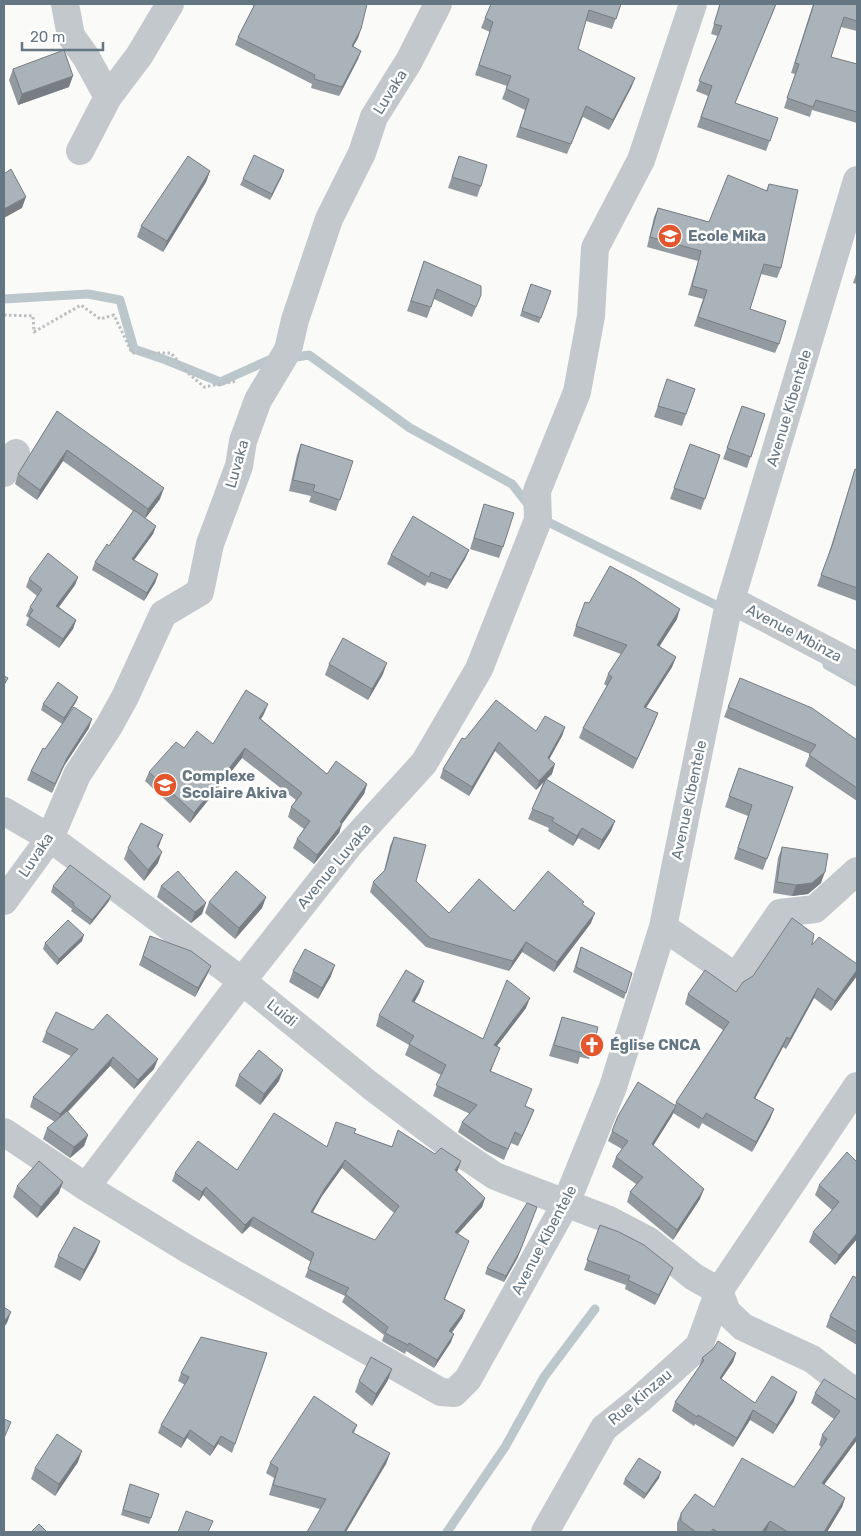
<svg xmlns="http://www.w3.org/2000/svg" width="861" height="1536" font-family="Rubik,sans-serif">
<rect width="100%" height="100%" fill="#fafaf8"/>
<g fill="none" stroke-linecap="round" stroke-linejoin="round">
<path stroke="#bbc7cb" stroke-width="9" d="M4 299 88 294 120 300 134 349 166 360 220 382 269 360 277 359
M290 358 309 355 410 428 512 484 530 507
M540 518 726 610
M827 665 857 682
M447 1532 505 1447 544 1377 595 1309"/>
<path stroke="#bbbfc2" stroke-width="3" stroke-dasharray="2.5 2.5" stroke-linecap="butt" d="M4 315 33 316 34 332 81 305 100 319 114 315 132 353H171L187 372 204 387 237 381"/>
<path stroke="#c3c8cc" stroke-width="28" d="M65 4 71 36 86 57 108 97
M80 151 108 97 139 56 170 4
M4 473 16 453
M731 600 857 666
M4 811 50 838 242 981 371 1086 449 1145 495 1176 607 1219 649 1241 694 1277 719 1291 727 1312 743 1327 812 1359 847 1386 857 1391
M4 901 50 838 77 775 109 726 125 697 163 614 200 592 210 544 239 466 243 441 258 400 288 350 295 320 329 219 362 153 374 117 409 61 438 4
M663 927 736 977 780 913 815 909 857 871
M4 1132 86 1187 189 1250 441 1392 454 1393 468 1379 566 1203 613 1087 663 927 727 613 857 180
M86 1187 242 981 350 844 424 763 479 669 538 520 537 491 577 392 591 316 595 248 641 160 693 4
M545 1532 604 1428 639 1400 699 1346 719 1291 857 1086"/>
</g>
<path fill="#929a9f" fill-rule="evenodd" d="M249 4H367L358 38 353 46 361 51 358 59 339 96 311 88 312 84 235 45 238 37 254 6Z
M621 4 612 29 586 21 578 49 635 78 631 88 609 130 583 117 567 154 516 137 525 110 502 99 507 86 475 75 490 32 481 28 485 18Z
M720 4H776L735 103 778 118 766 151 697 127 708 96 696 91 718 36 711 34Z
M813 4H857V31L841 27 831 57 857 64V123L812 110 810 117 784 108 795 74 791 73Z
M13 69 69 87 18 105 9 80Z
M459 156 481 186 477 197 448 188Z
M210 171 206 182 163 252 137 237 141 226Z
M282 176 270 200 240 185 243 179Z
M769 184 781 268 777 278 761 274 750 309 779 344 775 353 694 326 703 299 688 295 698 261 647 247 654 217 658 208 709 222 766 191Z
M424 261 481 295 472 317 434 299 427 318 407 311Z
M857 271V284L853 283Z
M531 284 551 291 539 323 520 316Z
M667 379 695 389 682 426 654 417Z
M742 406 765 414 747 468 723 459Z
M57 411 160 499 145 518 156 526 153 534 134 560 158 574 155 583 144 601 92 570 95 562 109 546 133 511 63 461 37 500 15 484 18 474Z
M301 444 353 461 336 511 309 502 311 496 289 491 297 455Z
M690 444 720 455 701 510 670 499Z
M855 469 857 470V601L817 586 828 556Z
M484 504 503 547 499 558 470 549Z
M469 550 465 559 447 589 427 582 425 586 387 564 391 555Z
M78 577 75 585 59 607 76 620 73 629 59 648 26 625 29 618 26 616 30 607 37 596 26 587 29 579Z
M589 603 677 619 659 646 676 657 672 667 646 708 658 713 654 723 633 769 579 738 583 728 607 686 604 684 608 674 621 654 573 636 576 626Z
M329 664 383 674 368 700 325 675Z
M78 697 76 702 62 724 41 710 43 704Z
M728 707 857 740V801L805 766 810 754 724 717Z
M264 714 261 719 327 774 367 784 364 794 342 824 339 833 314 864 293 848 297 839 304 829 288 817 291 807 296 800 242 758 190 823 145 781 149 772 184 748 213 744Z
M565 727 562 736 549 759 552 774 546 779 615 821 611 831 599 850 578 838 573 846 548 831 549 828 528 819 544 781 536 790 495 751 469 796 440 778 443 769 465 739Z
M89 728 64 766 52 793 27 780 31 771 45 749Z
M739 768 793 787 763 870 734 859 748 816 725 807Z
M394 837 416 881 449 913 514 911 583 904 591 923 554 972 522 952 509 971 426 947 370 892 373 882 384 871 390 846Z
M158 847V863L144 881 124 859 128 848Z
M782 847 821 883 808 894 792 896 773 893 778 858Z
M53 886 109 901 90 925 71 911 72 909 51 892Z
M161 886 202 914 191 923 157 897Z
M266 897 262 908 235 939 205 913 209 902Z
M150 936 211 966 207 975 195 997 139 965Z
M82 941 57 965 43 949 45 943Z
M812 945 857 964V974L831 1011 814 998 786 1049 783 1047 755 1098 774 1109 770 1119 752 1152 702 1123 699 1129 673 1113 653 1146 700 1199 673 1240 627 1202 630 1192 636 1184 612 1167 616 1157 622 1149 608 1141 618 1116 675 1105 676 1102 723 1030 685 1004 688 994 736 992Z
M581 947 632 973 624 999 573 972Z
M293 971 331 976 318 999 289 982Z
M420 992 414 1002 483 1039 526 1008 497 1046 500 1048 491 1071 526 1106 534 1110 518 1146 511 1143 504 1160 486 1151 458 1132 462 1122 470 1114 433 1096 441 1075 405 1055 409 1045 376 1026 379 1015Z
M562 1017 593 1048 589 1059 580 1057 578 1064 549 1056Z
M46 1032 154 1069 134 1089 110 1066 68 1112 88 1135 84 1146 70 1158 43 1139 47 1128 55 1122 30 1107 33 1097 71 1056 42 1042Z
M239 1075 279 1081 260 1105 235 1086Z
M354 1133 458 1170 456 1172 485 1198 482 1207 458 1234 466 1249 445 1299 465 1310 462 1318 452 1333 451 1342 434 1368 406 1351 405 1354 382 1341 384 1335 342 1302 345 1296 305 1277 311 1262 250 1226 242 1234 203 1195 199 1201 172 1181 175 1173 237 1170 327 1147ZM342 1168 394 1213 375 1240 313 1212 322 1196Z
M857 1162V1239L835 1265 809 1242 813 1232 832 1210 815 1195 819 1185Z
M17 1186 59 1193 37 1218 13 1197Z
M600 1225 669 1277 655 1305 625 1289 626 1285 584 1270Z
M100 1241 96 1252 80 1281 54 1267 58 1256Z
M518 1257 504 1282 485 1274 487 1268Z
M857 1278V1345L826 1327 830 1316Z
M267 1353 232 1453 218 1444 210 1456 187 1438 181 1448 158 1433 161 1425 185 1385 178 1381 181 1373Z
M736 1353 733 1362 721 1379 755 1403 794 1401 773 1434 750 1420 733 1447 695 1424 694 1426 672 1411 675 1402 699 1367 702 1358Z
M824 1379 857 1440 824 1485 845 1498 842 1507 827 1532H769L767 1531 766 1532H678L677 1531V1523L681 1513 714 1507 794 1487 821 1447 819 1445 822 1435 834 1419 811 1403 815 1393Z
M388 1380 372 1406 355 1392 359 1381Z
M357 1425 354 1433 390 1453 386 1464 320 1509 269 1495 274 1478 266 1473 270 1463Z
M78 1462 55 1496 31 1479 35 1468Z
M659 1478 644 1499 623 1484 625 1479Z
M128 1490 159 1494 149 1524 121 1515Z"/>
<path fill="#777d82" d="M776 4 774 10 731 113 735 103Z
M361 29 358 38 349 54 352 46Z
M361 51 358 59 339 96 342 87Z
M73 76 69 87 18 105 22 94Z
M635 78 631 88 609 130 613 120Z
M284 170 282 176 270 200 272 194Z
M210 171 206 182 163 252 167 241Z
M26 197 22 208 4 218V209Z
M67 450 63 461 37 500 40 490Z
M164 488 160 499 145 519 148 509Z
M156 526 153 534 129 567 132 559Z
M469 550 465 559 447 589 451 580Z
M158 574 155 583 144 601 147 593Z
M78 577 75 585 53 615 56 606Z
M680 609 677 619 654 655 657 645Z
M76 620 73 629 59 648 63 639Z
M676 657 672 667 640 717 644 707Z
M387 663 383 674 368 700 372 689Z
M78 697 76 702 62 724 64 718Z
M268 704 264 714 255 727 259 718Z
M658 713 654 723 633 769 637 759Z
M92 719 89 728 64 766 52 793 67 758Z
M565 727 562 736 545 767 548 758Z
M499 742 495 751 469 796 472 787Z
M245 748 242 758 190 823 194 813Z
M555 764 552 774 536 790 539 781Z
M367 784 364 794 341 825 342 824 339 833 314 864 317 855 340 822Z
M615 821 611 831 599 850 602 840Z
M582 828 578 838 573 846 577 836Z
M163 835 159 846 153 857 157 846Z
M162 852 158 863 144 881 148 870Z
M825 872 821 883 808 894 792 896 796 885Z
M111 896 109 901 90 925 92 920Z
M266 897 262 908 235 939 239 928Z
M206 903 202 914 191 923 195 912Z
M595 913 591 923 554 972 557 962Z
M84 935 82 941 57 965 59 959Z
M526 942 522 952 509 971 513 961Z
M335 965 331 976 318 999 322 988Z
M211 966 207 975 195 997 198 988Z
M857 970V976L831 1011 835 1001Z
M424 981 420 992 409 1012 412 1001Z
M818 988 814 998 786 1049 790 1039Z
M530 998 526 1008 490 1055 494 1045Z
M787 1037 783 1047 750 1108 754 1098Z
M113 1057 110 1066 57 1123 60 1114Z
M158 1059 154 1069 134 1089 138 1080Z
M283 1070 279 1081 260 1105 264 1094Z
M676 1106 672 1116 648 1154 652 1144Z
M774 1109 770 1119 752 1152 756 1142Z
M534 1110 530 1120 518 1146 522 1136Z
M88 1135 84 1146 70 1158 74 1147Z
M345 1160 342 1168 322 1196 308 1220 311 1212 325 1188Z
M461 1161 458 1170 452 1179 455 1170Z
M63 1182 59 1193 37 1218 41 1207Z
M206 1187 203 1195 199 1201 202 1192Z
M704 1189 700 1199 673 1240 677 1230Z
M485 1198 482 1207 452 1240 455 1232Z
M537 1207 518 1257 504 1282 506 1276Z
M253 1217 250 1226 242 1234 245 1225Z
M857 1233V1239L835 1265 839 1255Z
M100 1241 96 1252 80 1281 84 1270Z
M673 1268 669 1277 655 1305 659 1295Z
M465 1310 462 1318 446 1339 449 1331Z
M11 1312 7 1323 4 1327V1322Z
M454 1334 451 1342 434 1368 437 1360Z
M736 1353 733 1362 716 1387 720 1378Z
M392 1369 388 1380 372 1406 376 1394Z
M797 1392 794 1401 773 1434 777 1425Z
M753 1410 750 1420 733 1447 737 1438Z
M190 1430 187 1438 181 1448 184 1439Z
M857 1435V1440L818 1493 822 1483Z
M221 1436 218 1444 210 1456 214 1447Z
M82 1451 78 1462 55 1496 59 1484Z
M390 1453 386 1464 346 1532H344Z
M661 1472 659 1478 644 1499 646 1494Z
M845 1498 842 1507 827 1532H824Z
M770 1521 766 1532H762Z"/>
<path fill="#aab3b9" stroke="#777d82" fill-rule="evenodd" d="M255 4H367L361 29 352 46 361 51 342 87 314 79 315 75 238 37Z
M491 4H621L616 19 589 10 578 49 635 78 613 120 586 106 571 144 520 127 529 99 506 89 511 76 479 65 493 22 485 18Z
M720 4H776L735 103 778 118 770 141 701 117 712 86 699 81 722 26 714 24Z
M814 4H857V21L844 17 831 57 857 64V112L816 100 813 107 787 98 799 64 795 63Z
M64 50 73 76 22 94 13 69Z
M254 155 284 170 272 194 243 179Z
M188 156 210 171 167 241 141 226Z
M459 156 487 165 481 186 452 177Z
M11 169 26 197 4 209V174Z
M728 175 767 191 769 184 798 190 781 268 764 264 750 309 786 321 779 344 698 317 707 290 692 286 701 251 650 237 658 208 709 222Z
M424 261 481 286V295L476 307 437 289 431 307 411 301Z
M531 284 551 291 541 318 522 311Z
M667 379 695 389 686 414 658 406Z
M742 406 765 414 751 457 727 448Z
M57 411 164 488 148 509 67 450 40 490 18 474Z
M301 444 353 461 340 500 313 491 315 485 293 480Z
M690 444 720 455 705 499 674 488Z
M855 469 857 470V588L821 575 832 546Z
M484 504 514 513 503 547 474 538Z
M134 510 156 526 132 559 158 574 147 593 95 562 107 544 109 546Z
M413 516 469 550 451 580 431 572 429 577 391 555Z
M48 553 78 577 56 606 76 620 63 639 29 616 33 610 30 607 42 589 29 579Z
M610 566 634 579 680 609 657 645 676 657 644 707 658 713 637 759 583 728 612 677 608 674 627 645 576 626 585 602 589 603Z
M343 638 387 663 372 689 329 664Z
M4 676 8 678 4 685Z
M740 678 812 708 857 740V788L809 755 816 745 728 707Z
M58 682 78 697 64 718 43 704Z
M246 690 268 704 259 718 327 774 336 761 367 784 340 822 342 824 317 855 297 839 310 821 291 807 302 793 245 748 194 813 149 772 176 742 184 748 197 731 213 744Z
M496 700 536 731 545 716 565 727 548 758 555 764 539 781 499 742 472 787 443 769 462 738 465 739Z
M74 707 92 719 67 758 55 784 31 771 43 748 45 749Z
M739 768 793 787 767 859 738 848 752 805 729 796Z
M546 779 615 821 602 840 582 828 577 836 552 821 554 818 532 809Z
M141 823 163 835 157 846 162 852 148 870 128 848Z
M394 837 426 845 416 881 449 913 479 879 514 911 548 871 584 902 582 904 595 913 557 962 526 942 513 961 430 938 373 882 385 870Z
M782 847 828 854 825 872 812 883 796 885 777 882Z
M70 865 111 896 92 920 73 905 74 903 53 886Z
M178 871 206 903 195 912 161 886Z
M236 871 266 897 239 928 209 902Z
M792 918 814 934 812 945 819 937 857 964V970L835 1001 818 988 790 1039 787 1037 754 1098 774 1109 756 1142 706 1113 703 1119 676 1102 729 1022 688 994 705 970 736 992 743 982 753 976Z
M68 920 84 935 59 959 45 943Z
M150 936 191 951 211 966 198 988 143 956Z
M581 947 632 973 626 993 576 967Z
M305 949 335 965 322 988 293 971Z
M406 970 424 981 412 1001 483 1039 507 980 530 998 494 1045 500 1048 490 1071 532 1089 525 1106 534 1110 522 1136 515 1132 508 1149 490 1141 462 1122 477 1105 436 1085 446 1065 409 1044 414 1036 379 1015Z
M56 1012 93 1030 107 1014 158 1059 138 1080 113 1057 60 1114 33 1097 78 1049 46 1032Z
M562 1017 598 1027 593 1048 584 1045 582 1053 554 1045Z
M259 1050 283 1070 264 1094 239 1075Z
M638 1082 676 1106 652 1144 704 1189 677 1230 630 1192 643 1177 616 1157 628 1141 612 1131 618 1116Z
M67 1111 88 1135 74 1147 47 1128Z
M274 1113 327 1147 336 1122 356 1129 354 1133 392 1147 398 1130 435 1154 441 1148 461 1161 455 1170 485 1198 455 1232 469 1241 444 1299 465 1310 449 1331 454 1334 437 1360 409 1343 408 1345 385 1333 388 1327 345 1294 349 1288 308 1269 314 1253 253 1217 245 1225 206 1187 202 1192 175 1173 198 1141 237 1170ZM345 1160 399 1206 375 1240 311 1212 325 1188Z
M847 1152 857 1162V1233L839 1255 813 1232 839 1202 819 1185Z
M39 1161 63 1182 41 1207 17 1186Z
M527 1203 537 1207 520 1251 506 1276 487 1268Z
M600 1225 619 1232 644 1245 673 1268 659 1295 628 1280 630 1276 587 1260Z
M74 1227 100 1241 84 1270 58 1256Z
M853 1276 857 1278V1332L830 1316Z
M4 1307 11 1312 4 1322Z
M201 1337 267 1353 235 1444 221 1436 214 1447 190 1430 184 1439 161 1425 189 1377 181 1373Z
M718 1341 736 1353 720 1378 755 1403 772 1376 797 1392 777 1425 753 1410 737 1438 698 1415 697 1417 675 1402 704 1360 702 1358 713 1349Z
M371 1357 392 1369 376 1394 359 1381Z
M824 1379 857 1400V1435L822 1483 845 1498 824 1532H788L770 1521 762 1532H718L713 1529 711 1532H696L681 1521V1513L695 1494 714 1507 742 1458 794 1487 827 1439 822 1435 840 1411 815 1393Z
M314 1396 357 1425 352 1432 390 1453 344 1532H307L326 1499 273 1485 278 1468 270 1463Z
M4 1419 11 1422 4 1438Z
M57 1434 82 1451 59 1484 35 1468Z
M639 1458 661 1472 646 1494 625 1479Z
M130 1484 159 1494 151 1518 123 1510Z
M186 1511 213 1521 208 1532H178Z
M39 1524 47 1532H31Z"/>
<defs>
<g id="school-disc" transform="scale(1.25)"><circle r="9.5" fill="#e4572e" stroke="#fff"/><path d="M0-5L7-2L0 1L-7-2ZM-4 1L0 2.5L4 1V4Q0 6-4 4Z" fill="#fff"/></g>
<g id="church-disc" transform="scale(1.25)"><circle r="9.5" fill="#e4572e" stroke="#fff"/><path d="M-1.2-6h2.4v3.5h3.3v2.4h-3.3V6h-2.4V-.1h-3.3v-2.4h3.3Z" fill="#fff"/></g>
</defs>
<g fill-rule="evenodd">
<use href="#school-disc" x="670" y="236"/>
<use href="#school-disc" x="165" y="785"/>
<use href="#church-disc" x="592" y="1045"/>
</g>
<g text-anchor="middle" stroke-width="5" stroke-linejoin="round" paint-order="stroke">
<g font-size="15" fill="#657683" stroke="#fff">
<text transform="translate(390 92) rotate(-58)" y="5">Luvaka</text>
<text transform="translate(789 408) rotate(-73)" y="5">Avenue Kibentele</text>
<text transform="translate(237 464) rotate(-74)" y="5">Luvaka</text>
<text transform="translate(794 633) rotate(28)" y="5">Avenue Mbinza</text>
<text transform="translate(689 800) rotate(-78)" y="5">Avenue Kibentele</text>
<text transform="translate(36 855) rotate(-56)" y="5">Luvaka</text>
<text transform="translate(334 866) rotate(-50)" y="5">Avenue Luvaka</text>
<text transform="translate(282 1013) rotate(39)" y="5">Luidi</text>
<text transform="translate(544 1240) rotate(-62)" y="5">Avenue Kibentele</text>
<text transform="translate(640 1397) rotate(-40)" y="5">Rue Kinzau</text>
</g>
<g font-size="15" font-weight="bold" fill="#657683" stroke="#fff" text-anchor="start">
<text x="688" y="241">Ecole Mika</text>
<text x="182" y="781">Complexe<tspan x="182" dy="17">Scolaire Akiva</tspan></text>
<text x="610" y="1050">Église CNCA</text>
</g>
</g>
<rect width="861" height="1536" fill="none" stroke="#657683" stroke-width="10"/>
<path d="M22 42v8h81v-8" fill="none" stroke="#657683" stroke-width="2.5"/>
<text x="30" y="42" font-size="15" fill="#657683" stroke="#ffffff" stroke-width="4" paint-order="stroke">20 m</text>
</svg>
